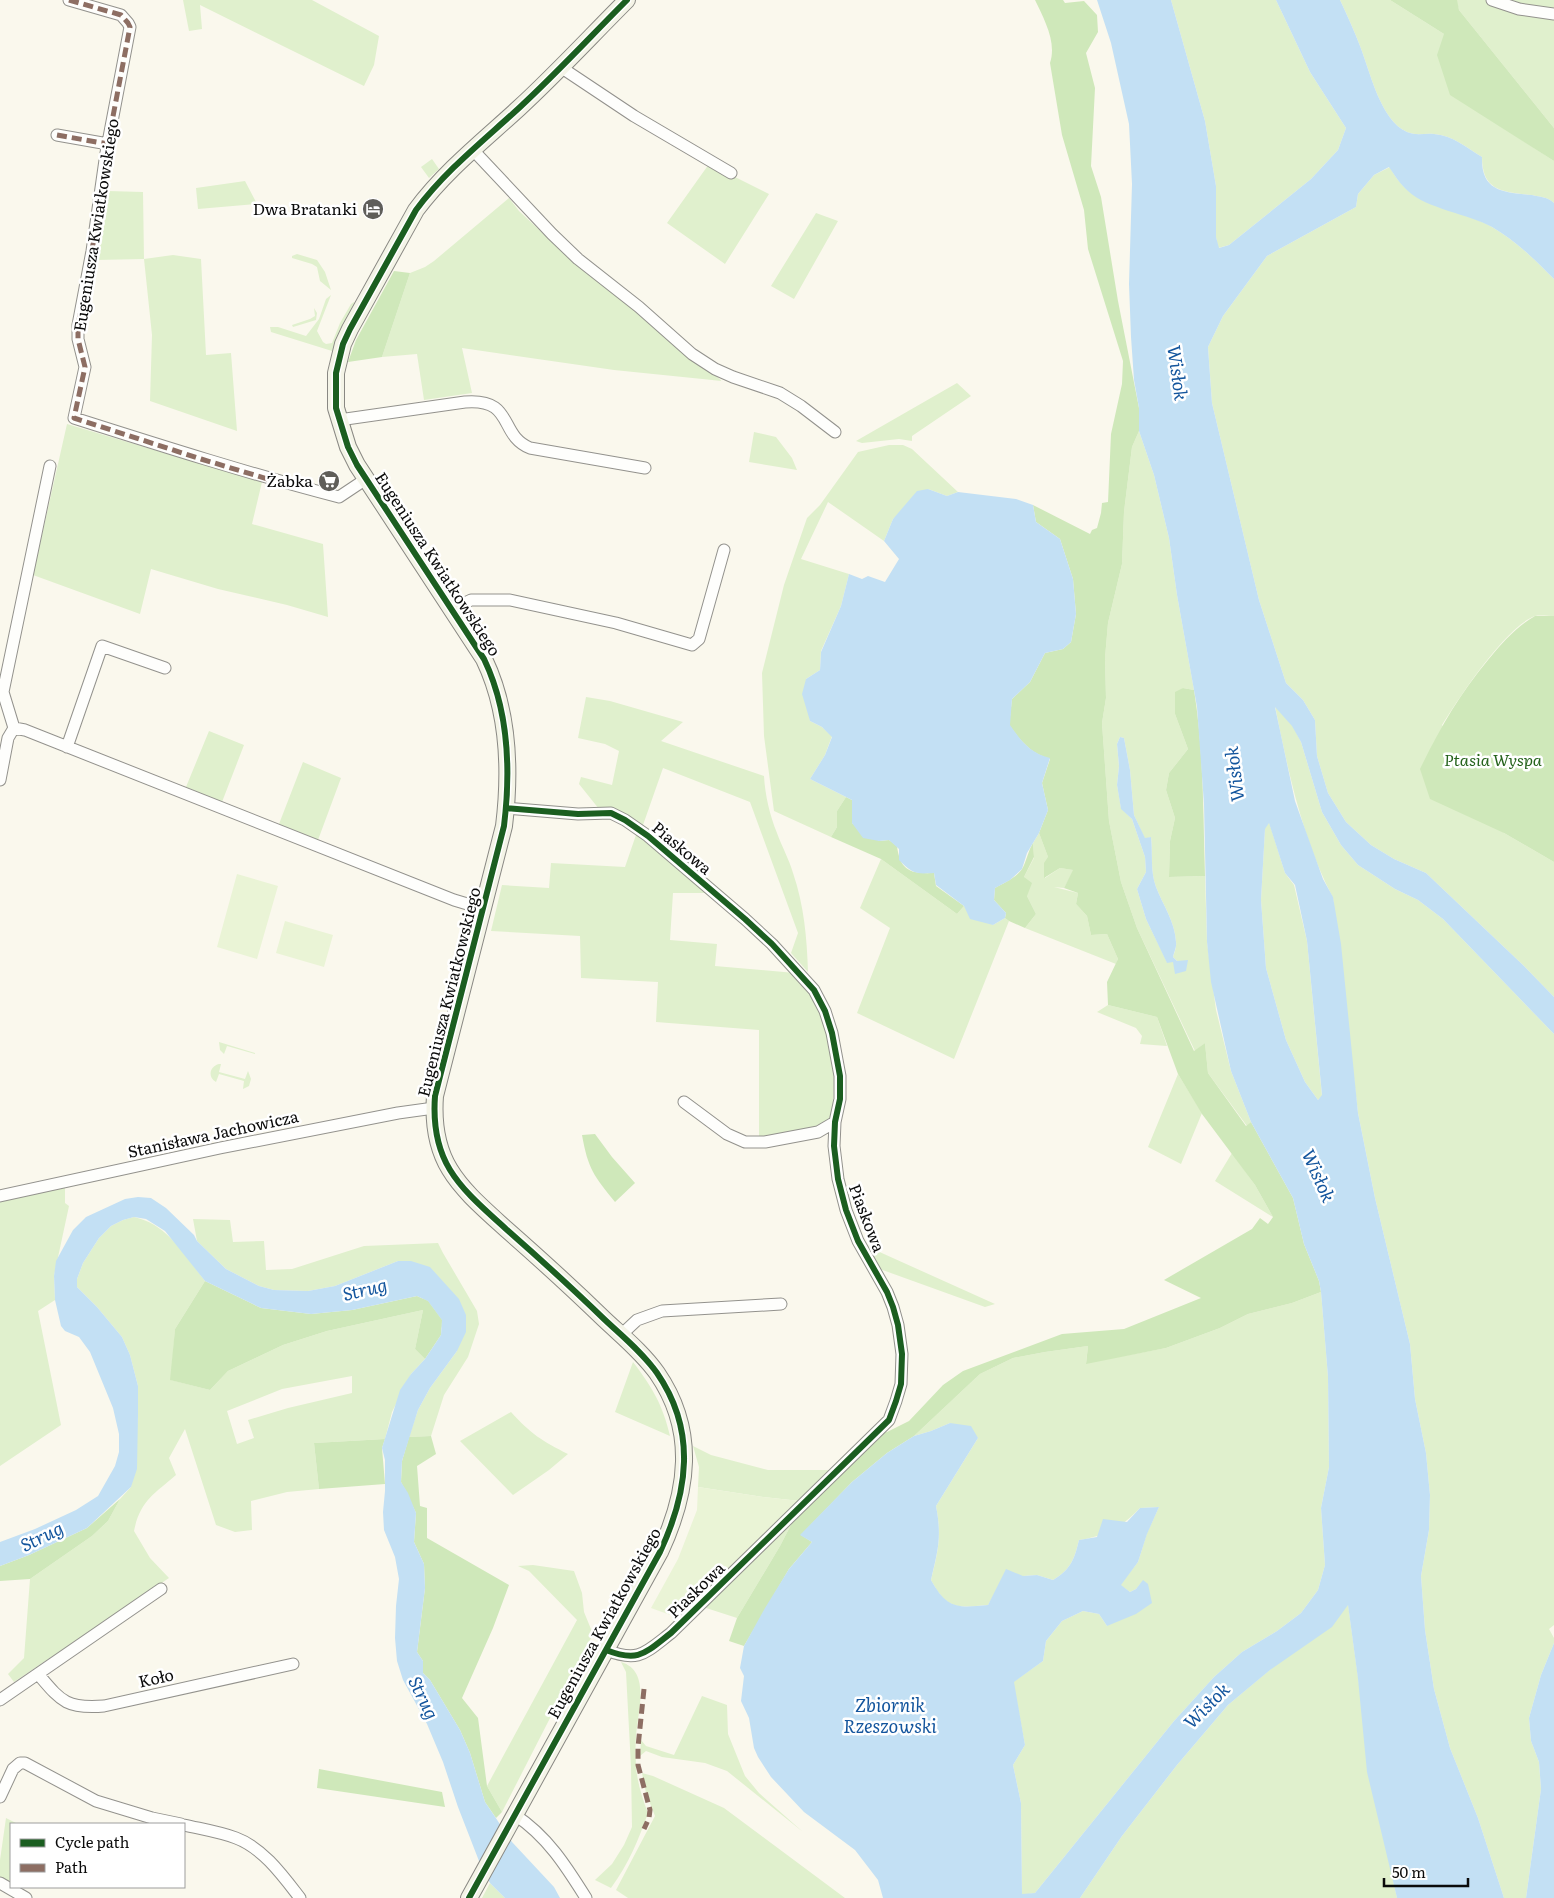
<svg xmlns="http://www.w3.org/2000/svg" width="1554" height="1898" font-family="Literata,serif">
<rect width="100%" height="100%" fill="#faf8ed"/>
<path fill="#e0f0cd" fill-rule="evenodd" d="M183 0H312L379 36 374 65 364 86 200 5 202 29 189 31Z
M1171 0H1276L1310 72 1346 128 1338 150 1311 179 1229 245 1218 248 1216 237V186L1205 121Z
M1340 0H1390L1444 34 1511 133 1554 161V203C1548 197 1540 197 1532 195 1504 192 1482 192 1482 157 1467 148 1452 135 1434 134 1424 133 1417 136 1407 132 1380 120 1370 71 1360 46 1354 30 1347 15 1340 0Z
M1456 0H1554V128L1459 10Z
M432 159 439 169 429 178 421 167Z
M709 164 769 194 725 264 667 223Z
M1390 167C1411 210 1456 206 1492 227 1516 241 1535 260 1554 279V616C1548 616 1540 615 1535 616 1506 626 1458 699 1442 725L1504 833 1554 862V997L1524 966 1426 873 1394 859 1371 845 1346 822 1328 793 1317 756 1315 720 1303 700 1286 683 1259 600 1212 403 1208 347 1223 316 1267 256 1356 207 1358 194 1374 175Z
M245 181 257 204 198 209 196 188Z
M108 191 143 192 144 259 173 255 201 259 206 355 231 353 237 431 150 401 152 335 144 259 96 260Z
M509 198 519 211 548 238 722 381 614 370 462 348 472 393 424 400 417 354 382 357 410 273 425 267 434 261Z
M816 213 838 221 794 299 771 286Z
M297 254 317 260 325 272 331 290 320 281 317 267 312 264 292 258V256Z
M331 295 317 331 323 342 326 344 332 343 340 323 351 304 354 302 355 304 344 323 332 351 271 332 270 327H278L306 336 319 319 326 299Z
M314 308 317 313 316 320 293 327 292 325 310 319 315 316Z
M957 383 971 396 912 436V441L899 439 862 443 856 441Z
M67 424 262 482 252 524 323 544 328 617 287 605 218 589 151 569 140 614 33 575Z
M1139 431 1154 475 1169 538 1177 595 1194 690 1183 688 1175 714 1188 749 1169 773 1166 790 1175 818 1170 841 1169 877 1205 876 1207 942 1216 1010 1231 1071 1251 1122 1247 1126 1208 1073 1205 1043 1195 1051 1137 928 1121 882 1109 821 1102 723 1106 698 1105 658 1108 623 1122 564 1124 512 1132 447ZM1120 737 1124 738 1130 770 1134 815 1145 839 1151 837C1153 854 1150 871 1156 887 1163 905 1175 922 1176 942 1177 947 1174 953 1173 957L1177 961 1167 962 1146 919 1137 889 1146 872 1145 857 1132 819 1121 808 1117 785 1119 766 1117 744Z
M754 432 776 437 792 458 797 470 749 462Z
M889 445H903L912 449 958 492 947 496 928 489 893 519 884 541 828 502 801 559 849 574 841 606 821 651 820 670 806 679 810 721 822 727 832 736 825 755 810 779 846 797 837 811V827L831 837 774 811 764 736 762 673 784 585 807 518 820 505 858 452Z
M586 697 610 701 683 722 661 741 764 776C765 795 770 816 777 833 782 847 789 859 793 873 804 905 807 938 808 972L791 953 798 933 750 802 663 768 643 825 628 815 599 809 579 784 581 777 612 785 619 751 605 744 578 738Z
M1275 706 1293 726 1301 742 1322 812 1341 845 1358 865 1395 889 1418 900 1443 919 1554 1034V1625L1549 1629 1554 1638V1643L1541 1675 1529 1718 1531 1741 1539 1762 1541 1789 1526 1898H1504L1478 1818 1450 1748 1434 1689 1425 1630 1421 1576 1429 1530 1430 1495 1426 1453 1415 1399 1410 1344 1375 1198 1358 1113 1333 898C1302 838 1288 771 1275 706Z
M209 731 244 745 222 802 186 787Z
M303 762 341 778 318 840 279 824Z
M1269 822 1285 873 1294 885 1307 941 1322 1096 1318 1100 1305 1082 1286 1040 1266 968 1261 900 1265 828Z
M637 832 709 893H673L670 940 717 944 715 966 795 973 814 994 829 1034 834 1070 833 1112 827 1122 821 1127 759 1139V1030L656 1022 658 982 581 978 580 936 491 931 502 885 549 888 551 863 625 867Z
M1039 833 1048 857 1045 878 1060 868 1074 870 1064 888 1054 887 1078 893 1076 904 1087 916 1091 935 1107 934 1118 959 1116 964 1025 928 1036 914 1027 896 1024 877 1034 858 1033 843Z
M881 859 957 914 964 906 993 925 1005 918 1009 921 954 1059 857 1013 890 928 860 908Z
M1108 1005 1157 1017 1167 1046 1140 1044 1142 1036 1136 1028 1097 1012Z
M219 1042 255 1053V1054L227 1046 224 1054 220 1050Z
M219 1064H221L219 1072 245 1079 248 1071 251 1079 249 1086 243 1089 244 1081 219 1074 216 1082C207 1077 210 1066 219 1064Z
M1178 1074 1202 1113 1181 1164 1148 1147Z
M1232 1153 1255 1185 1273 1217 1215 1181Z
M65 1186V1203L69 1206 54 1276 55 1300 38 1311 61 1425 0 1466V1200Z
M134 1217C167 1224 185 1255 205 1281L175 1329 171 1380 210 1390 228 1371 283 1345 327 1331 423 1310 415 1349 425 1359 411 1374 392 1412 385 1439 314 1443 319 1489 287 1492 251 1501 252 1530 235 1532 216 1525 185 1429 169 1458 176 1475C154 1494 140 1501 134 1531L150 1558 169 1578 14 1682 8 1674 24 1658 30 1579 92 1536 108 1521 120 1499 131 1487 138 1415V1386L130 1355 122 1337 97 1307 77 1287V1279L83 1263 99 1238 111 1226 123 1220ZM352 1376V1393L288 1408 248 1420 254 1438 237 1444 227 1411 282 1389Z
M193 1219 230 1220 233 1242 264 1241 266 1270 292 1269 364 1246 438 1243 443 1253 477 1311 479 1324 468 1357 444 1395 431 1436 409 1437 418 1410 430 1388 457 1351 398 1261 335 1286 308 1291 274 1290 259 1286 226 1269 197 1241Z
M864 1245 995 1304 985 1307 877 1268Z
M1321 1292 1328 1377 1329 1467 1321 1508 1325 1565 1318 1590 1301 1613 1277 1631 1242 1652 1214 1677 1174 1721 1035 1893 1022 1895 1021 1803 1013 1765 1025 1745 1013 1682 1043 1661 1046 1641 1062 1621 1083 1611 1099 1614 1107 1626 1143 1581 1136 1589 1130 1592 1120 1585 1138 1562 1147 1533 1159 1507 1140 1508C1122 1527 1106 1536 1079 1540 1074 1560 1071 1569 1053 1580L1037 1575 1023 1576 996 1591 988 1605C957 1608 947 1610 931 1580 938 1551 942 1537 936 1506L978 1438 950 1423 931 1431 914 1436 980 1374 1013 1358 1045 1352 1088 1346 1086 1363 1166 1348 1220 1328 1248 1314 1292 1303Z
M633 1362C652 1387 663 1405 670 1436L615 1412Z
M511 1412C531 1434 542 1441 568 1454L549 1470 513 1495 460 1441Z
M693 1446 711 1455 768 1470H830L800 1501 763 1497 698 1487 699 1467Z
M794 1519 780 1546 737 1618 703 1607Z
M533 1565 574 1571 582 1593 584 1612 593 1634 502 1812 487 1786 577 1620 529 1571 518 1566Z
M1348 1604C1361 1702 1375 1801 1397 1898H1080L1122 1836 1177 1765 1228 1705Z
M621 1662C652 1671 637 1714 636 1737 635 1748 636 1758 636 1768 638 1784 642 1798 648 1813 638 1841 629 1863 611 1888L595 1880 612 1864 624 1845 632 1827 631 1767 626 1672Z
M702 1696 727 1705 728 1734 745 1776 759 1793 803 1832 727 1771 705 1763 662 1757 646 1751 640 1756 641 1740 646 1746 674 1755Z
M642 1773 653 1776 724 1808 845 1898H628L616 1890 655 1816 646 1793Z
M6 1818 18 1824H11V1883L0 1877V1860Z
M490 1883 505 1898H482Z"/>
<path fill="#cfe8ba" d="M1035 0H1063L1065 3 1084 1 1097 15 1098 32 1086 53 1095 88 1091 166 1101 197 1118 301 1139 408V431L1132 447 1124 512 1122 564 1108 623 1105 658 1106 698 1102 723 1109 821 1121 882 1137 928 1194 1051 1205 1043 1208 1073 1246 1126 1251 1122 1293 1198 1304 1244 1319 1281 1321 1292 1292 1303 1248 1314 1220 1328 1166 1348 1086 1364 1088 1346 1045 1352 1013 1358 980 1374 914 1436 887 1453 852 1482 801 1535 812 1542 789 1569 744 1646 729 1641 737 1618 780 1546 794 1519 876 1434 887 1432 909 1421 943 1385 963 1371 1062 1334 1124 1329 1201 1298 1164 1280 1252 1229 1260 1218 1268 1224 1273 1217 1255 1185 1202 1114 1178 1074 1157 1017 1108 1005 1107 982 1118 959 1107 934 1091 935 1087 916 1076 904 1078 893 1064 888 1073 870 1060 868 1044 878V863L1048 857 1039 833 1048 810 1042 783 1050 759C1030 753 1021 741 1009 725L1012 699 1030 682 1045 653 1063 649 1071 642 1076 614 1073 579 1060 539 1036 522 1033 505 1090 534 1092 530 1097 528 1101 513 1102 503 1108 502 1111 434 1122 384 1123 361 1088 249 1084 210 1062 135 1050 63C1057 42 1044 19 1035 0Z
M1390 0H1457L1459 10 1554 128V161L1450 95 1437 55 1444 34Z
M394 271 410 273 382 357 348 362 356 340Z
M1535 616H1554V862L1504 833 1430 799 1420 769C1440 728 1459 695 1488 660 1503 642 1516 627 1535 616Z
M1183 688 1194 690C1204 752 1203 814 1205 876L1169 877 1170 841 1175 818 1166 790 1169 773 1188 749 1175 714V692Z
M846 797 852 800V823L879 841 889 840 897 846C900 871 911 874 934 873L936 886 964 906 957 914 881 859 831 837 837 827V811Z
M1033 843 1034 857 1024 877 1032 883 1027 896 1036 914 1025 928 1009 921 1005 918 1006 913 994 900 995 888C1003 883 1016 878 1022 869 1026 863 1028 851 1033 843Z
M595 1134 612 1157 635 1183 615 1202C594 1176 588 1169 582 1135Z
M205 1281 261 1308 311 1314 352 1310 417 1296 428 1301 442 1320 441 1335 425 1359 415 1349 423 1310 327 1331 283 1345 228 1371 210 1390 170 1380 175 1329Z
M431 1436 436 1454 417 1466 420 1506 427 1508V1538L509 1585 493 1628 462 1698 478 1718 487 1786 502 1812 496 1818 485 1802 470 1753 460 1730 430 1680 423 1673V1661L417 1652 425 1588 424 1564 414 1542 416 1513 401 1482 402 1461 409 1437Z
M385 1439 382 1448 385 1484 319 1489 314 1443Z
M120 1499 108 1521 92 1536 30 1579 0 1581V1566L29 1555 87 1528Z
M319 1769 442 1792 445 1807 317 1788Z"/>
<path fill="#eaf4d6" d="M237 874 278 886 257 959 217 947Z
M285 921 333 935 324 967 276 953Z
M698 1487 763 1497 800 1501 684 1620 651 1608 678 1559 697 1510Z"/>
<path fill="#c3e0f4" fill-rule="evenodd" d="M1097 0H1171L1205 121 1216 186V237L1219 248 1229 245 1311 179 1338 150 1346 128 1310 72 1276 0H1340C1347 15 1354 30 1360 46 1370 71 1380 120 1407 132 1417 136 1424 133 1434 134 1452 135 1467 148 1482 157 1481 192 1504 192 1532 195 1540 197 1548 197 1554 203V279C1535 260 1516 241 1492 227 1469 214 1427 209 1408 191 1400 184 1395 176 1389 167L1374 175 1358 194 1356 207 1267 256 1223 316 1208 347 1212 403 1259 600 1286 683 1303 700 1315 720 1317 756 1328 793 1346 822 1371 845 1394 859 1426 873 1524 966 1554 997V1034L1443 919 1418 900 1395 889 1358 865 1341 845 1322 812 1301 742 1292 726 1275 707 1295 801 1323 879 1333 897 1341 944 1358 1113 1375 1198 1410 1344 1415 1399 1426 1453 1430 1495 1429 1530 1421 1576 1425 1630 1434 1689 1450 1748 1478 1818 1504 1898H1397L1367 1772 1358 1679 1348 1605 1332 1627 1270 1670 1228 1705 1177 1765 1122 1836 1080 1898H883L878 1880 855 1850 804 1812 771 1777 758 1757 754 1748 749 1718 741 1701 744 1676 740 1668 744 1646 765 1608 789 1569 812 1542 800 1535 852 1482 887 1453 914 1436 931 1431 950 1423 971 1426 978 1438 936 1506C942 1537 938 1550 931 1580 947 1609 957 1608 988 1605L1006 1569 1023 1576 1037 1575 1053 1580C1071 1569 1074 1560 1079 1540L1097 1537 1103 1519 1127 1522 1140 1508 1159 1507 1147 1534 1138 1562 1121 1585 1130 1592 1136 1589 1143 1580 1148 1584 1152 1603 1136 1614 1107 1626 1099 1614 1083 1611 1062 1621 1046 1641 1043 1661 1014 1682 1025 1745 1013 1765 1021 1803 1022 1894 1035 1893 1174 1721 1214 1677 1242 1652 1277 1631 1301 1613 1318 1590 1325 1565 1321 1508 1329 1467 1328 1377 1321 1292 1319 1281 1304 1244 1293 1198 1251 1122 1231 1071 1211 982 1207 942 1204 804 1197 707 1177 595 1169 538 1154 475 1139 431V408L1134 380 1131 337 1129 284 1132 184 1129 124 1111 43ZM1269 823 1285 873 1295 885 1307 941 1322 1095 1318 1100 1305 1082 1286 1040 1266 968 1261 900 1265 829Z
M928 489 947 496 958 492 1016 499 1033 505 1036 522 1060 539 1073 579 1076 614 1071 642 1063 649 1045 653 1030 682 1012 699 1010 725C1021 741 1030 753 1050 758L1042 783 1048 810 1039 833 1027 853 1022 869 1010 880 995 888 994 900 1006 913 1005 918 993 925 970 919 964 906 936 885 934 873C915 874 913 874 899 860V849L889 840 879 841 863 838 852 823V800L810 779 825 755 832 737 822 727 810 721 802 694 806 679 820 670 821 652 841 606 849 574 862 579 868 576 885 582 899 559 884 541 893 519 917 491Z
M1120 737 1124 738 1130 770 1134 815 1145 838 1151 837C1153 854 1150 870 1156 887 1163 905 1175 922 1176 942 1177 947 1174 952 1173 957L1177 961 1188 960 1186 971 1175 974 1173 962 1167 963 1146 919 1137 889 1146 872 1145 857 1132 819 1121 809 1117 785 1119 766 1117 744Z
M138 1197 151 1198 166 1208 194 1235 197 1241 226 1269 259 1286 274 1290 308 1291 335 1286 398 1261H411L430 1267 459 1299 466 1315V1332L457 1351 430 1388 418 1410 402 1461 401 1482 408 1493 416 1513 414 1542 424 1564 425 1588 417 1652 423 1661V1673L430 1680 460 1730 470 1753 485 1802 512 1842 554 1887 560 1898H505L490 1883 479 1861 458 1807 443 1762 427 1724 403 1680 397 1661 395 1638 396 1606 399 1579 395 1557 384 1530 383 1512 385 1491V1460L382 1448 400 1390 411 1374 425 1359 441 1335 442 1320 428 1301 417 1296 352 1310 311 1314 261 1308 205 1281 165 1231 146 1219 134 1217 123 1220 111 1226 99 1238 83 1263 77 1279V1287L97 1307 122 1337 130 1355 138 1386V1415L137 1469 131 1487 87 1528 29 1555 0 1566V1542L35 1529 76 1510 98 1496 115 1466 119 1452V1434L113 1408 90 1352 79 1337 65 1331 61 1326 55 1300 54 1276 56 1261 73 1230 86 1217 125 1199Z
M1554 1643V1898H1526L1541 1789 1539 1762 1531 1741 1529 1718 1541 1675Z"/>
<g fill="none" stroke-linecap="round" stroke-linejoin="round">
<g stroke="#93928d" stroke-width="13">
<path id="street" d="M69 0 121 15 128 23 130 27 106 153 92 251 78 325V339L85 367 74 418C162 446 250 474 339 497L366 479
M1492 0 1519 9 1554 14
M562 68 634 116 731 173
M57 135 108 144
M473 150 552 234 578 259 639 307 692 354 715 369 733 377 780 393 801 406 835 432
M339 420 465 402C515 398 498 435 530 448L645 468
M452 609 471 600H510L616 623 692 645 699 639 724 550
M14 728 25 730 454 900 484 909
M14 728 3 692 50 466
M67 747 102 646 165 668
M0 780 8 738 14 728
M506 808 578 814 611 813 625 820 648 836 745 919 772 944 814 990 825 1011 832 1033 840 1076V1099L835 1122 834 1146 838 1179 846 1210 858 1241 887 1292 893 1307 898 1325 902 1354 901 1384 896 1401 889 1420 671 1633C645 1653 639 1663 606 1650
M684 1102 727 1134 745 1142H765L818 1132 835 1122
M0 1196 220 1148 398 1113 434 1108
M621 1335 637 1320 662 1311 781 1304
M38 1674C61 1701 66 1709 104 1706L293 1664
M0 1700 161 1589
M0 1797 13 1769 20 1763H25L96 1801 152 1818 181 1824
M515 1815C547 1836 566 1866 586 1898
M184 1825C201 1829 220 1832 236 1838 263 1848 283 1876 300 1898
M0 1883 26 1898"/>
</g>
<g stroke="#898883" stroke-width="18">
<path id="secondary" d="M469 1898 660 1552C688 1492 697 1431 657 1373 642 1352 622 1336 604 1319 572 1288 539 1258 506 1229 461 1188 430 1164 435 1096L504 826C511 769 509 711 484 659L357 465 348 447 336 408V373L343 344 350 329 416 210C445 171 483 141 519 108 556 74 591 36 627 0"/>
</g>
<use href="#street" stroke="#fefefc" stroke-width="11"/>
<use href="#secondary" stroke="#f4f4e7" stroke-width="16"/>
<path stroke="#8d6e63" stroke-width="5" stroke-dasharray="10 5" stroke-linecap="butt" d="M69 0 121 15 128 23 130 27 106 153 92 251 78 325V339L85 367 74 418 201 459 271 480
M57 135 108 144
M644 1689 638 1747V1765L650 1810 649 1818 644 1829"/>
<g stroke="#fff" stroke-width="9">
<path id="cycleway" d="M506 808 578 814 611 813 625 820 648 836 745 919 772 944 814 990 825 1011 832 1033 840 1076V1099L835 1122 834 1146 838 1179 846 1210 858 1241 887 1292 893 1307 898 1325 902 1354 901 1384 896 1401 889 1420 671 1633C645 1653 639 1663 606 1650
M469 1898 660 1552C688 1492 697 1431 657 1373 642 1352 622 1336 604 1319 572 1288 539 1258 506 1229 461 1188 430 1164 435 1096L504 826C511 769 509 711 484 659L357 465 348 447 336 408V373L343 344 350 329 416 210C445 171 483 141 519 108 556 74 591 36 627 0"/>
</g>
<use href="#cycleway" stroke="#1b5e20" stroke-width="6"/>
</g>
<defs>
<g id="hotel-disc" transform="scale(1.125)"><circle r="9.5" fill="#5f5e5a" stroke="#fff"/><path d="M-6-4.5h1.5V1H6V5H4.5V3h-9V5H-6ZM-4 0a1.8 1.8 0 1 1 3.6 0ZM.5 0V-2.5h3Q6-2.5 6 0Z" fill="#fff"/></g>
<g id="supermarket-disc" transform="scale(1.125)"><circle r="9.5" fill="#5f5e5a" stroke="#fff"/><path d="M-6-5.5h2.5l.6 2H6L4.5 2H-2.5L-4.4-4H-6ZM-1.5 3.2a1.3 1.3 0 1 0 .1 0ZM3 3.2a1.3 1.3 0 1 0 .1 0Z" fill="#fff"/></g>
</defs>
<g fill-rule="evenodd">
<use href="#hotel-disc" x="373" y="209"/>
<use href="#supermarket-disc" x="329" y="481"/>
</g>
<g text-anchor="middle" stroke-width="5" stroke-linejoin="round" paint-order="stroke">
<g font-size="16" fill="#0b0b0b" stroke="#fff" text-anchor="end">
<text x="357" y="215">Dwa Bratanki</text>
<text x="313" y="487">Żabka</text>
</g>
<g font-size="16" fill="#0b0b0b" stroke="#fff">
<text transform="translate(96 225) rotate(-81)" y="6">Eugeniusza Kwiatkowskiego</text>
<text transform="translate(438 564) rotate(57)" y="6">Eugeniusza Kwiatkowskiego</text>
<text transform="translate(682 848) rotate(40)" y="6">Piaskowa</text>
<text transform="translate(449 992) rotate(-76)" y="6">Eugeniusza Kwiatkowskiego</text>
<text transform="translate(213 1134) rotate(-12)" y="6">Stanisława Jachowicza</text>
<text transform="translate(867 1218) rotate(69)" y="6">Piaskowa</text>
<text transform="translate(696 1590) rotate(-44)" y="6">Piaskowa</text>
<text transform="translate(604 1623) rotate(-61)" y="6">Eugeniusza Kwiatkowskiego</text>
<text transform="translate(156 1678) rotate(-13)" y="6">Koło</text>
</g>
<g font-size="16" font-style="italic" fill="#24621b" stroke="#fff">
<text x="1493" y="766">Ptasia Wyspa</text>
</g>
<g font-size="18" font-style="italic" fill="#13559d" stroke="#fff">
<text transform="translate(1177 373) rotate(82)" y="6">Wisłok</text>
<text transform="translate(1235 774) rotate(-97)" y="6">Wisłok</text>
<text transform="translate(1318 1176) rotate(66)" y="6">Wisłok</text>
<text transform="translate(365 1290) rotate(-13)" y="6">Strug</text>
<text transform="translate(42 1537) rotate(-26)" y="6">Strug</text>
<text transform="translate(423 1698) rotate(64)" y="6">Strug</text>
<text x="890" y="1712">Zbiornik<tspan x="890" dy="21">Rzeszowski</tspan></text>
<text transform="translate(1207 1706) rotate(-45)" y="6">Wisłok</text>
</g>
</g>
<rect x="10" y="1823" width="175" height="65" fill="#ffffff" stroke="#9d9d9d"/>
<rect x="20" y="1839" width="25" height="8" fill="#1b5e20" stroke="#9d9d9d"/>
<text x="55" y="1848" font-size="15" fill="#0b0b0b">Cycle path</text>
<rect x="20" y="1864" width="25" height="8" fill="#8d6e63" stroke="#9d9d9d"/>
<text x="55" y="1873" font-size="15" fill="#0b0b0b">Path</text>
<path d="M1384 1878v8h84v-8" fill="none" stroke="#0b0b0b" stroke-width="2.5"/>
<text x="1392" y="1878" font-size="15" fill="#0b0b0b" stroke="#ffffff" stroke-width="4" paint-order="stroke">50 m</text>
</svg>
